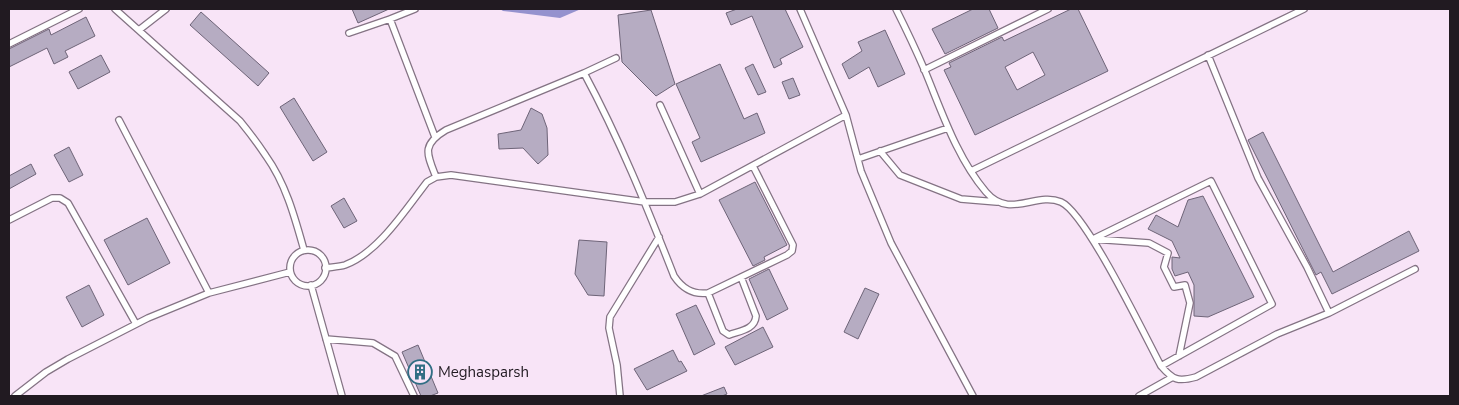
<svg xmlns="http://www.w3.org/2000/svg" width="1459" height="405" font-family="'Nunito Sans',sans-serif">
<rect width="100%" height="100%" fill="#f8e4f7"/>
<path fill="#9592ce" d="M500 9H581L560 18 503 11Z"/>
<path fill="#b6acc2" stroke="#6e6478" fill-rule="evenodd" d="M352 9H389L358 23Z
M737 9H785L803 47 780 59 782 64 774 68 752 16 731 25 726 13Z
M973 9H989L998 28 945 54 932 29Z
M1071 9H1078L1108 71 975 135 944 70 951 67 949 63 1002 37 1004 41ZM1033 52 1045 75 1017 90 1005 67Z
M651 10 675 84 656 96 622 62 618 15Z
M201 12 269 73 258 86 190 25Z
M86 17 95 36 65 51 68 57 54 64 47 48 9 67V49L49 29 51 35Z
M885 30 905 74 878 87 869 67 849 79 842 64 862 51 858 42Z
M101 55 110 72 78 89 69 72Z
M720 64 744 119 757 113 765 133 701 162 692 142 700 138 676 84Z
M753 64 766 92 758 95 745 68Z
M793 78 800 95 789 99 782 82Z
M294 98 327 152 313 161 280 107Z
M531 108 542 114 547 128 548 155 538 164 523 148 499 149 498 134 521 130Z
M1263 132 1333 272 1409 231 1419 251 1332 294 1321 272 1316 275 1248 140Z
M69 147 83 175 69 182 54 155Z
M31 164 36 174 9 189V176Z
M755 182 787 245 764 257 765 260 753 266 719 200Z
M1203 196 1254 297 1208 317 1194 316V285L1188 272 1175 276 1172 269V257L1180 258 1172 241 1148 229 1156 215 1178 227 1188 200Z
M344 198 357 221 344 228 331 206Z
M147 218 170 263 128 285 104 240Z
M579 240 607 242 604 296 588 295 575 274Z
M769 269 788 309 767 320 749 279Z
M89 285 104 315 82 327 66 297Z
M865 288 879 294 858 339 844 332Z
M696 305 715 344 694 355 676 314Z
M763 327 773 347 735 365 725 347Z
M418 345 438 393 430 396H421L402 352Z
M673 350 679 362 681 361 687 371 647 390 634 369Z
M724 387 727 394 722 396H701Z"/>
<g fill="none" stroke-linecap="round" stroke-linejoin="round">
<g stroke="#847384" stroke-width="8">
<path id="lane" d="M115 9 240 121C249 132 258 144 266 156 286 184 295 218 304 250
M800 9 846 115 861 171 891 243 973 396
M896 9C906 29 916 50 925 71 942 112 957 158 986 192 1010 220 1036 191 1061 202 1086 213 1145 336 1161 366 1173 380 1178 382 1196 377L1277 334 1329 313 1415 269
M390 19 415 9
M139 30 166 9
M349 33 390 19 435 137
M9 44 79 9
M1208 55 1258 178 1307 267 1329 313
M924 70 1048 9
M584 73 616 58
M660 105 700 194
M119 120 209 293
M880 151 900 175 961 199 997 202
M858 159 948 128
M971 171 1304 9
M436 177C427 154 421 145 446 130L584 73C619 138 647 207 674 276 682 288 692 295 708 293L787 255 792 251 793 245 753 166
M9 220 52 198H60L68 203 136 324
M1093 239 1211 181 1272 304 1161 366
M1093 239 1149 243 1168 253 1164 267 1174 287 1185 285 1190 303 1179 356
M290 268a18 18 0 1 1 36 0a18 18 0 1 1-36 0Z
M325 268C331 267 339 267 345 265 378 253 406 209 427 182L436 177 451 175 645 202H675L700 194 846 115
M311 285 342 396
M708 293 723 331 729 335C739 331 755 330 756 316L741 277
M326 339 373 343 395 356 414 396
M15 396 46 372 68 359 148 318 209 293 290 272
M620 396 617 365 609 328 610 317 659 237
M1139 396 1171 378"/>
</g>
<use href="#lane" stroke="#fff" stroke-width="5.5"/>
</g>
<defs>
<g id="building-ring" transform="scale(1.25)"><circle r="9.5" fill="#f8e4f7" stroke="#316e84" stroke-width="1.5"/><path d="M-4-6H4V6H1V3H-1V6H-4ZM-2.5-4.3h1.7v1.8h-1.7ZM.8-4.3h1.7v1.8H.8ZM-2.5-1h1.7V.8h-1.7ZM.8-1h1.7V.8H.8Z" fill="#316e84"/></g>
</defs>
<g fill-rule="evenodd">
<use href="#building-ring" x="420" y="372"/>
</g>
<g text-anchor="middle" stroke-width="4" stroke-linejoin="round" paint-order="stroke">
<g font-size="15" fill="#211a21" stroke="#f8e4f7" text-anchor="start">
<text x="438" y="377">Meghasparsh</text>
</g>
</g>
<rect width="1459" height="405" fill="none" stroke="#211a21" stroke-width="20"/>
</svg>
